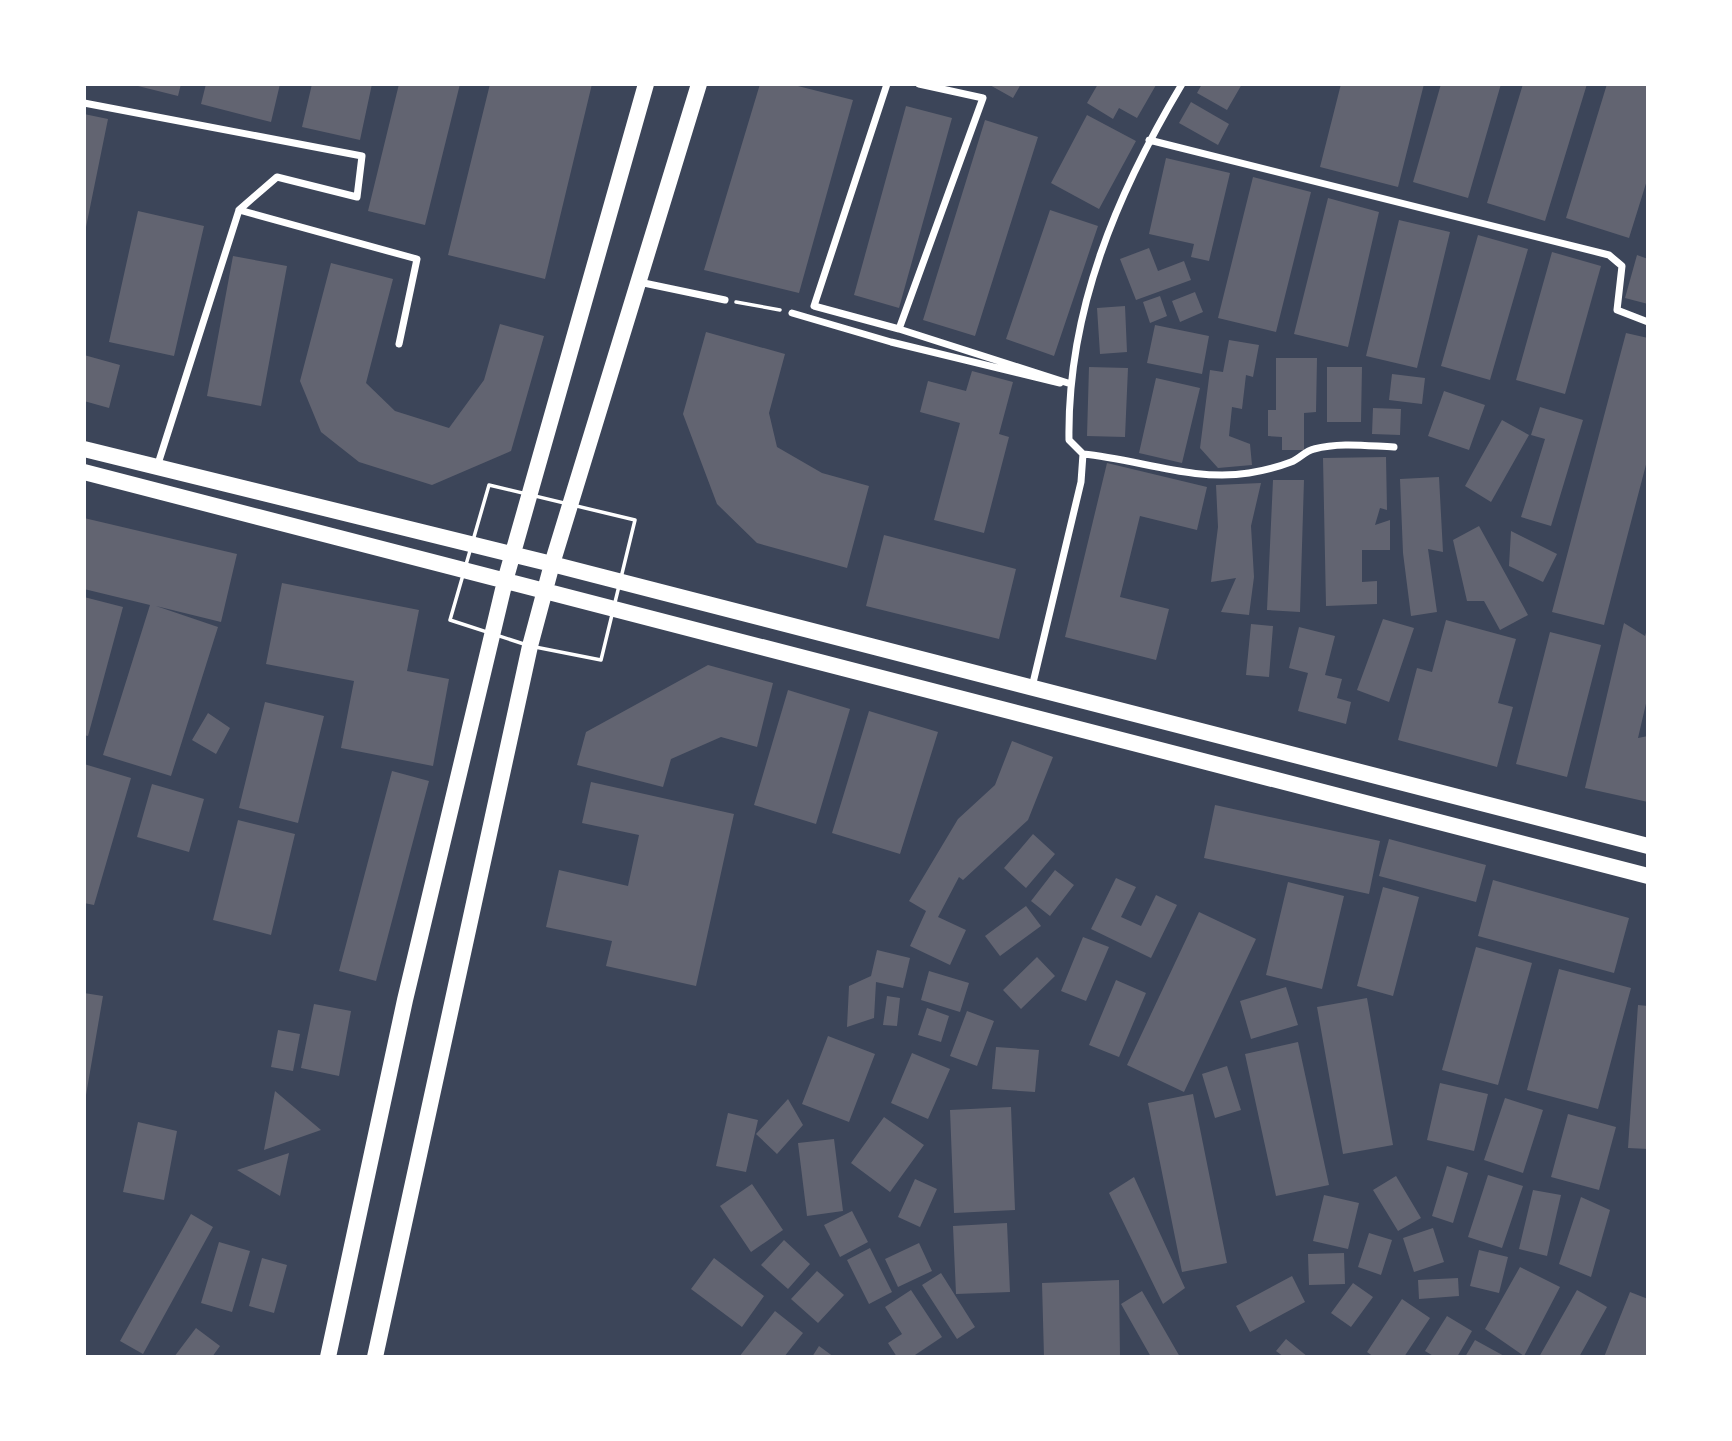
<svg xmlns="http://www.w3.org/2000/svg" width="1732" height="1441" font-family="'Public Sans',sans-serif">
<rect width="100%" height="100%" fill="#2d3142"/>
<path fill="#3c4559" d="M84 84H1648V1357H84Z"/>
<path fill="#626471" d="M130 84H181L178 96Z
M206 84H280L271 122 201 104Z
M312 84H372L360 140 302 127Z
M399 84H460L425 225 368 211Z
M490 84H592L545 279 448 255Z
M760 84H790L853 100 799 293 704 270Z
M988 84H1021L1013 98Z
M1098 84H1154L1156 85 1137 118 1119 108 1113 119 1087 103Z
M1202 84H1242L1227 110 1197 93Z
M1341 84H1424L1398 187 1320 167Z
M1441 84H1501L1468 198 1413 182Z
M1523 84H1587L1545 221 1487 203Z
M1607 84H1648V177L1629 238 1566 218Z
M1191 102 1229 124 1218 145 1179 123Z
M906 106 952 118 899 308 854 295Z
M84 114 108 119 85 232H84Z
M1087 115 1136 141 1099 209 1051 183Z
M985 120 1038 137 975 336 923 320Z
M1166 158 1230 173 1209 261 1191 257 1194 244 1149 234Z
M1253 177 1311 192 1276 332 1218 318Z
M1328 198 1379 212 1348 347 1294 334Z
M1050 210 1098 226 1054 356 1006 339Z
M138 211 204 226 174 356 109 342Z
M1399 220 1450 232 1417 368 1366 356Z
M1478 235 1528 249 1490 380 1441 366Z
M1149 248 1158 271 1184 261 1191 280 1136 300 1120 259Z
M1552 252 1601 266 1565 394 1516 380Z
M1637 255 1648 259V304L1625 298Z
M233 256 287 266 261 406 207 396Z
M331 263 393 279 366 383 395 411 449 428 484 380 500 324 544 336 511 451 432 485 359 462 321 432 300 381Z
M1195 292 1203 312 1180 322 1172 301Z
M1160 296 1167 316 1150 323 1143 302Z
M1125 306 1127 352 1100 354 1097 308Z
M1155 325 1209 336 1202 374 1147 363Z
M706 332 785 354 769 413 777 447 822 473 869 486 847 568 757 543 717 504 683 414Z
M1626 333 1648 338V457L1604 625 1552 612Z
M1229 340 1259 345 1253 377 1246 375 1242 409 1232 407 1229 436 1250 444 1252 465 1218 468 1200 448 1210 370 1223 372Z
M84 355 120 365 109 408 84 401Z
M1276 358H1317L1316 412 1304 413V450H1282V437L1268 436V410H1276Z
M1089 367 1128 368 1125 437 1087 436Z
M1327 367H1362L1361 422H1327Z
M972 371 1013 382 999 434 1009 437 984 533 934 520 960 423 920 412 928 381 966 391Z
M1392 374 1425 378 1422 404 1389 400Z
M1156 378 1200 388 1182 463 1139 453Z
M1444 391 1485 405 1469 450 1428 436Z
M1540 407 1583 420 1551 526 1521 517 1545 439 1531 435Z
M1373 408 1401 409 1400 435 1372 434Z
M1502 420 1529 435 1491 502 1465 486Z
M1386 457 1387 510 1380 508 1375 525 1390 520V550H1362V582L1377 581V604L1326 606 1323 458Z
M1107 463 1207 487 1197 530 1140 516 1120 597 1169 609 1156 660 1065 637Z
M1439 477 1443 552 1428 549 1437 612 1411 616 1403 553 1400 479Z
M1273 480H1304L1300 612 1267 610Z
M1261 483 1251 526 1254 577 1249 615 1221 612 1236 578 1211 582 1218 527 1216 485Z
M84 518 237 554 221 622 156 606 218 627 171 776 103 755 150 605 84 589Z
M1479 526 1528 615 1500 630 1484 601H1467L1453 540Z
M1511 531 1557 554 1543 582 1509 566Z
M884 535 1016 569 999 639 866 606Z
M282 583 419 610 407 671 449 679 433 766 341 748 354 681 266 664Z
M84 597 123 607 88 736 84 735Z
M1383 619 1414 628 1389 702 1357 690Z
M1446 620 1516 639 1498 703 1513 707 1497 767 1398 740 1417 668 1432 672Z
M1624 623 1645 636 1648 626V695L1638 738 1648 736V802L1585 788Z
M1251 624 1273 626 1269 677 1246 675Z
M1299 627 1335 636 1325 675 1342 679 1337 698 1351 702 1346 724 1298 711 1308 673 1289 668Z
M1550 632 1601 645 1567 777 1516 764Z
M708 665 773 683 757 747 721 737 671 759 663 787 577 765 586 732Z
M788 690 850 709 816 824 754 805Z
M265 702 324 716 298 823 239 808Z
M869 711 938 732 900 854 832 833Z
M208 713 230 728 216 754 192 740Z
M1012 741 1053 757 1028 820 963 880 959 877 938 917 966 930 950 965 910 946 926 911 909 901 958 819 995 785Z
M84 764 131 778 94 905 84 903Z
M392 771 429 781 376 981 339 971Z
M591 782 734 814 696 986 606 966 612 941 546 927 559 870 628 886 639 835 582 823Z
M152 784 204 799 189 852 137 837Z
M1215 805 1380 841 1369 894 1204 858Z
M238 820 295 834 271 935 213 920Z
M1033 834 1055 854 1026 888 1004 868Z
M1389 839 1486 865 1476 902 1379 876Z
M1055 870 1074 885 1050 916 1031 901Z
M1116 878 1136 887 1121 917 1141 926 1156 895 1177 905 1151 958 1091 929Z
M1493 880 1629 918 1614 973 1478 936Z
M1288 882 1344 896 1322 989 1266 975Z
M1383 887 1419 897 1393 996 1357 986Z
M1026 906 1041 926 1000 956 985 936Z
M1199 912 1256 939 1184 1092 1127 1065Z
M1083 937 1109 947 1086 1001 1061 991Z
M1476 947 1532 963 1498 1085 1442 1070Z
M877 950 910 958 903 988 876 982 874 1018 847 1027 849 986 871 976Z
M1037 957 1055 976 1021 1009 1003 990Z
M1559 969 1631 988 1598 1109 1527 1090Z
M929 971 969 983 960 1012 921 1000Z
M1116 980 1146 993 1119 1057 1089 1045Z
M1286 987 1298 1025 1251 1039 1240 1001Z
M84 993 103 996 85 1101H84Z
M887 996 900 998 897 1026 883 1025Z
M1367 998 1393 1145 1343 1154 1317 1007Z
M314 1004 351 1011 339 1076 301 1068Z
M1638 1005 1648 1006V1149L1628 1148Z
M927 1008 949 1016 941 1042 918 1035Z
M967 1011 994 1021 977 1066 950 1056Z
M278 1030 300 1034 293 1071 271 1067Z
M828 1036 875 1054 849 1122 802 1104Z
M1298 1042 1329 1185 1276 1196 1245 1054Z
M996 1047 1039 1050 1035 1092 992 1089Z
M912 1053 950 1069 928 1119 891 1103Z
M1227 1066 1241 1110 1215 1118 1202 1074Z
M1440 1083 1488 1094 1474 1151 1427 1140Z
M275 1091 321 1130 264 1150Z
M1193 1094 1227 1263 1182 1272 1148 1103Z
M1505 1098 1543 1110 1523 1173 1484 1160Z
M788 1099 803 1125 777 1154 756 1134Z
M1011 1107 1015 1210 954 1213 950 1110Z
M728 1113 758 1120 746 1172 716 1166Z
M1568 1114 1616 1127 1599 1190 1551 1177Z
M884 1117 924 1145 890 1192 851 1163Z
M138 1122 177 1131 164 1200 123 1192Z
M834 1139 843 1211 807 1216 798 1143Z
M289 1153 280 1196 237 1170Z
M1447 1166 1468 1173 1453 1223 1432 1216Z
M1488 1175 1523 1186 1502 1248 1468 1237Z
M1396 1176 1421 1218 1398 1231 1373 1190Z
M1134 1177 1185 1288 1163 1304 1109 1193Z
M915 1179 937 1189 920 1227 898 1217Z
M752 1184 783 1230 751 1252 720 1206Z
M1533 1190 1561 1195 1547 1256 1519 1249Z
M1324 1195 1359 1203 1348 1249 1313 1241Z
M1581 1197 1610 1210 1591 1277 1559 1264Z
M852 1211 868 1242 840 1257 824 1225Z
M191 1214 213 1227 143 1354 120 1341Z
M1007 1223 1010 1292 956 1294 953 1226Z
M1433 1228 1444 1262 1414 1272 1403 1238Z
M1369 1233 1392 1240 1381 1275 1358 1267Z
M784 1240 810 1264 788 1289 761 1265Z
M219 1242 250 1251 232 1312 201 1303Z
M919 1243 932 1271 898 1287 885 1259Z
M870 1248 892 1292 869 1304 847 1260Z
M1479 1250 1508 1257 1499 1293 1470 1286Z
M1344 1253 1345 1284 1309 1285 1308 1254Z
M262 1258 287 1265 274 1313 249 1306Z
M714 1258 764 1296 742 1327 691 1289Z
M1520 1267 1560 1287 1524 1356 1485 1329Z
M817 1271 844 1295 818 1323 791 1299Z
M941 1273 975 1327 957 1339 922 1285Z
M1292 1276 1305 1302 1250 1332 1236 1306Z
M1458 1278 1459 1296 1419 1299 1418 1280Z
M1119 1280 1120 1357H1044L1042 1283Z
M1353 1283 1373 1297 1351 1327 1331 1313Z
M911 1290 942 1337 912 1357H897L888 1343 902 1334 885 1307Z
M1577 1290 1607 1307 1579 1357H1539Z
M1142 1291 1180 1357H1151L1121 1304Z
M1630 1292 1648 1299V1357H1604Z
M1402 1299 1430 1318 1404 1357H1374L1367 1352Z
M775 1311 803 1333 784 1357H739Z
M1447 1316 1472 1331 1457 1357H1435L1425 1351Z
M196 1328 220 1346 212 1357H174Z
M1286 1339 1308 1357H1284L1276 1351Z
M1475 1340 1506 1357H1465Z
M819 1346 834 1357H812Z"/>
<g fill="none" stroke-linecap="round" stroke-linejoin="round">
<path stroke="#fff" stroke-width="3.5" d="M736 302 780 310
M489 485 635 520 601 660 530 646 450 620Z"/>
<path stroke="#fff" stroke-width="7" d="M887 84 814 306 899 329
M919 84 983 98 899 329 1071 384
M84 103 362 156 357 197 277 177 239 210
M1149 140 1609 255 1622 266 1617 310 1648 322
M639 282 725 300
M792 313 891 342 1060 383
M1083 454C1138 459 1193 482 1249 473 1262 471 1278 467 1291 462 1299 459 1305 451 1314 449 1340 442 1368 446 1394 447
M157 467 239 210 417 259 399 344
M1032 687 1081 482 1083 454 1069 440C1067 311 1117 193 1182 84"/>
<path stroke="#fff" stroke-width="16" d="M84 449 552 564 1648 846
M84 472 1648 876
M328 1357 405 1000 505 581 646 84
M375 1357 530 646 552 564 699 84"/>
</g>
<rect width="1732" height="1441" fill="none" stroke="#ffffff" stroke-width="172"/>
</svg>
